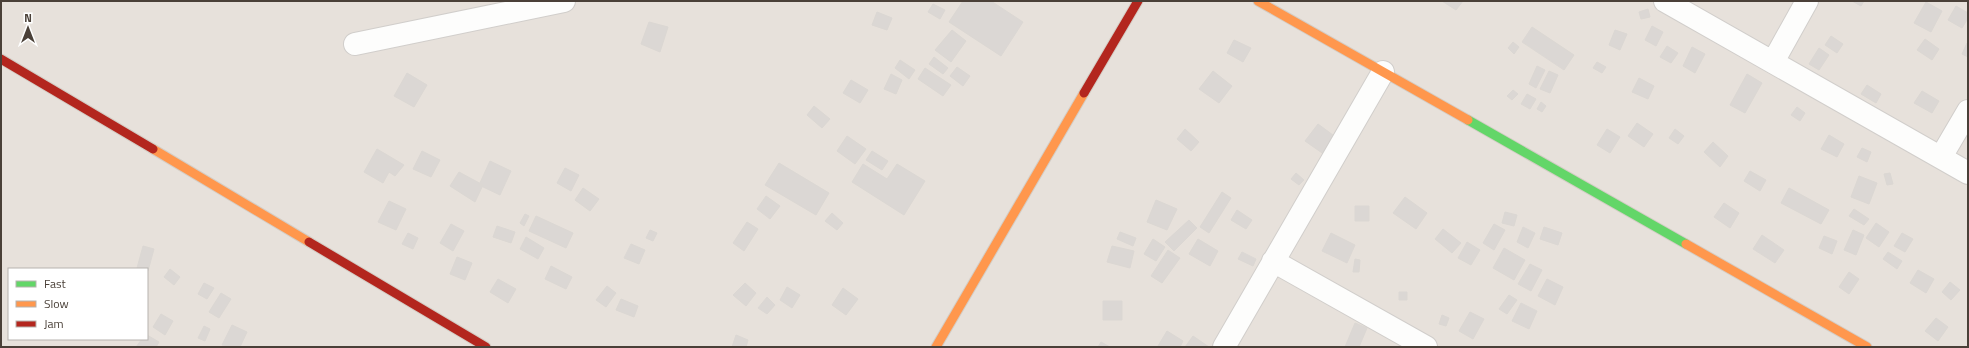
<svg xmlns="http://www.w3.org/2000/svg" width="1969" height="348" font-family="'Titillium Web',sans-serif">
<rect width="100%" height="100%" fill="#f3f0ed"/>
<path fill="#e7e1db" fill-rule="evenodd" d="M1 1H1968V347H1ZM9 269H147V339H9Z"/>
<path fill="#dbd7d4" stroke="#dbd7d3" d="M963 1H991L1023 22 1001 56 949 22Z
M1442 1H1463L1456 10Z
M1852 1H1864L1861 6Z
M1926 2 1942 11 1931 32 1914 23Z
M933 4 945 10 940 19 928 12Z
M1956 6 1968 13V18L1962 28 1948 20Z
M1648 9 1650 17 1641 19 1639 12Z
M877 12 892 18 887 30 872 25Z
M649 22 668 27 660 52 641 44Z
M1652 26 1663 32 1656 46 1645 40Z
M1532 27 1574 55 1564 70 1522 42Z
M952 30 966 41 951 62 935 50Z
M1615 30 1627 34 1620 50 1609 45Z
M1831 36 1843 44 1837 53 1825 45Z
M1925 39 1939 49 1932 60 1917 50Z
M1234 40 1251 48 1243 62 1227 53Z
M1513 42 1519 47 1514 54 1508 48Z
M1967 43H1968V57L1962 54Z
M1667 46 1678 53 1671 63 1660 57Z
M1692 47 1705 54 1695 73 1683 66Z
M1819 48 1829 55 1819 70 1809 64Z
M934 57 948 68 943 74 929 64Z
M900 60 915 70 909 79 895 68Z
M1597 62 1606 67 1602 73 1593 68Z
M1537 66 1545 70 1536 88 1529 84Z
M957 67 970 76 963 86 950 76Z
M925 68 951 85 943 96 918 79Z
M1213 71 1232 86 1219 103 1199 89Z
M1549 71 1558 75 1550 93 1540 89Z
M407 73 427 85 414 107 394 96Z
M891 74 902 80 896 94 884 89Z
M1747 74 1762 83 1745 113 1730 105Z
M1639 78 1654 86 1648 99 1632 92Z
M851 80 868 90 860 103 843 93Z
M1867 85 1881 94 1876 103 1861 94Z
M1513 90 1518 94 1512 100 1507 96Z
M1922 91 1939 101 1932 113 1914 103Z
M1527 94 1536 99 1530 109 1521 104Z
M1541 102 1546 106 1542 112 1537 109Z
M814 106 830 119 822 128 807 115Z
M1797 107 1805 113 1800 121 1791 115Z
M1637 123 1653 134 1644 147 1628 136Z
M1318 124 1337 138 1325 155 1305 141Z
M1185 129 1199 142 1191 151 1177 139Z
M1607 129 1620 137 1610 153 1597 145Z
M1675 129 1684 136 1678 144 1669 138Z
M1829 135 1844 144 1837 157 1821 149Z
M847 136 866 149 855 164 837 151Z
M1713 142 1728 156 1720 167 1704 152Z
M1862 148 1871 152 1867 162 1857 157Z
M377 149 404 165 395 176 389 172 383 183 364 172Z
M422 151 440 160 431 177 413 169Z
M872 151 888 161 882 170 866 160Z
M490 161 511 171 500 195 479 185Z
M779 163 829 193 816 215 765 185Z
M863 164 887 179 897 164 925 181 904 215 852 182Z
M565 168 579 175 571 191 557 183Z
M1750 171 1766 180 1760 191 1744 181Z
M459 172 483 185 475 202 450 186Z
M1296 173 1304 180 1299 185 1291 179Z
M1890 173 1893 184 1887 185 1884 174Z
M1859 176 1877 183 1869 204 1851 197Z
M583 188 599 199 590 211 575 200Z
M1789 188 1829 210 1821 224 1781 203Z
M1222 192 1231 198 1209 233 1200 227Z
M766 196 780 206 770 219 757 209Z
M1405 197 1427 213 1416 229 1393 213Z
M1156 200 1177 209 1167 230 1147 222Z
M389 201 406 209 396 230 378 222Z
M1724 203 1739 213 1730 228 1714 217Z
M1355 206H1369V221H1355Z
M1854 209 1869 219 1864 225 1849 216Z
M1237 210 1252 220 1246 229 1231 220Z
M1505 212 1517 215 1514 226 1502 223Z
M832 213 843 223 837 230 825 221Z
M525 214 529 216 524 226 520 223Z
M536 216 573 233 566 248 529 231Z
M1189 220 1197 228 1174 251 1165 242Z
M747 222 758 229 744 251 733 243Z
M1876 223 1889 232 1879 247 1866 238Z
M451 224 464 231 453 251 440 243Z
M1494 224 1505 230 1494 250 1483 243Z
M497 226 515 232 511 243 493 237Z
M1523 227 1535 233 1528 248 1517 242Z
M1544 227 1562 233 1558 245 1540 239Z
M1443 229 1461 243 1452 253 1435 239Z
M650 230 657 233 653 241 646 238Z
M1853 230 1864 235 1856 255 1844 250Z
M1120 232 1136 238 1133 246 1117 239Z
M408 233 418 238 413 249 402 244Z
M1331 233 1355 245 1347 263 1322 251Z
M1902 233 1913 239 1905 252 1894 246Z
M1762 235 1784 250 1775 263 1753 249Z
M1824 236 1837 241 1832 254 1819 248Z
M526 237 544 248 538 259 520 249Z
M1153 239 1165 247 1156 261 1144 254Z
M1198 239 1218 251 1210 266 1189 254Z
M1467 242 1480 250 1471 265 1458 258Z
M631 244 645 250 639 264 624 258Z
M143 246 154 249 148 271 147 269 137 268Z
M1112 246 1134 251 1130 268 1107 262Z
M1504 248 1525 260 1514 280 1493 268Z
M1168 250 1180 258 1162 283 1151 276Z
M1242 252 1256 259 1253 266 1238 259Z
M1888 252 1902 261 1897 269 1883 259Z
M457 257 472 263 465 280 450 274Z
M1355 259 1360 260 1359 272H1353Z
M1530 264 1542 270 1531 291 1518 284Z
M551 266 572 277 566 289 545 279Z
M170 269 180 277 174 285 164 277Z
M1918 270 1934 279 1926 293 1910 283Z
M1849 272 1859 279 1849 294 1839 287Z
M498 279 516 289 508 303 490 292Z
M1547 279 1563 287 1555 305 1538 296Z
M1950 282 1960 290 1951 300 1942 292Z
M204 283 214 288 207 299 198 294Z
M745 283 756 293 746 306 733 295Z
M607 286 616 293 606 307 596 300Z
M787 287 800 295 792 308 780 300Z
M843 288 858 299 846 315 832 305Z
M1399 292H1407V300H1399Z
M221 293 231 299 219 318 209 312Z
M1509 295 1517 300 1507 314 1499 309Z
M767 297 775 305 767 314 758 308Z
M621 299 638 306 634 317 616 310Z
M1103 301H1122V320H1103Z
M1521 303 1537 311 1529 329 1512 321Z
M1470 312 1484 319 1473 339 1459 331Z
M161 314 173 321 165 335 153 327Z
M1442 315 1449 318 1446 326 1439 324Z
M1936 318 1948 327 1938 341 1925 331Z
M1355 323 1367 328 1359 347H1345Z
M232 325 247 332 240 347 222 345Z
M204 326 210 329 205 341 198 338Z
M1167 331 1183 341 1180 347 1158 346Z
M147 335 159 342 156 347H136L142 339H147Z
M736 335 748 340 746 347H732Z
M1193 336 1209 347H1185Z
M1101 342 1110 347H1098Z"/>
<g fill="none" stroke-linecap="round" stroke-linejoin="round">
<g stroke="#d1cecb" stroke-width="24">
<path id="street" d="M1665 1 1968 173
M355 44 564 1
M1773 62 1807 1
M1941 157 1968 111
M1273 261 1426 347
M1224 347 1383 72"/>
</g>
<g stroke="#d4cdc5" stroke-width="11">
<path id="fast" d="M1468 120 1686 244"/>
</g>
<g stroke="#d4cdc5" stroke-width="11">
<path id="slow" d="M1258 1 1468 120
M153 149 309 242
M1686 244 1867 347
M936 347 1084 93"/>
</g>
<g stroke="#d4cdc5" stroke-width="11">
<path id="jam" d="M1 59 153 149
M1084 93 1138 1
M309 242 486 347"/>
</g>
<use href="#street" stroke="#fdfdfc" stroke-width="22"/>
<use href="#fast" stroke="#63d668" stroke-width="9"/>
<use href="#slow" stroke="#ff974d" stroke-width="9"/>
<use href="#jam" stroke="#b3261e" stroke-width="9"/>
</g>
<rect width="1969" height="348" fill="none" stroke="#4a4038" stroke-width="4"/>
<rect x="8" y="268" width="140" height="72" fill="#ffffff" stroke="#b7b3af"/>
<rect x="16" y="281" width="20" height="6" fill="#63d668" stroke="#b7b3af"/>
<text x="44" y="288" font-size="12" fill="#4a4038">Fast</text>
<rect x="16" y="301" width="20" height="6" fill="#ff974d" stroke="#b7b3af"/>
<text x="44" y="308" font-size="12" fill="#4a4038">Slow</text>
<rect x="16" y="321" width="20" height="6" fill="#b3261e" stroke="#b7b3af"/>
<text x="44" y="328" font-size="12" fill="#4a4038">Jam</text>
<g transform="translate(28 28)" stroke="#ffffff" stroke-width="3" paint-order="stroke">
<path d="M0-3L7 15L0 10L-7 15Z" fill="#4a4038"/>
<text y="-6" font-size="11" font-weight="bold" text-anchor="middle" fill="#4a4038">N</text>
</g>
</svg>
